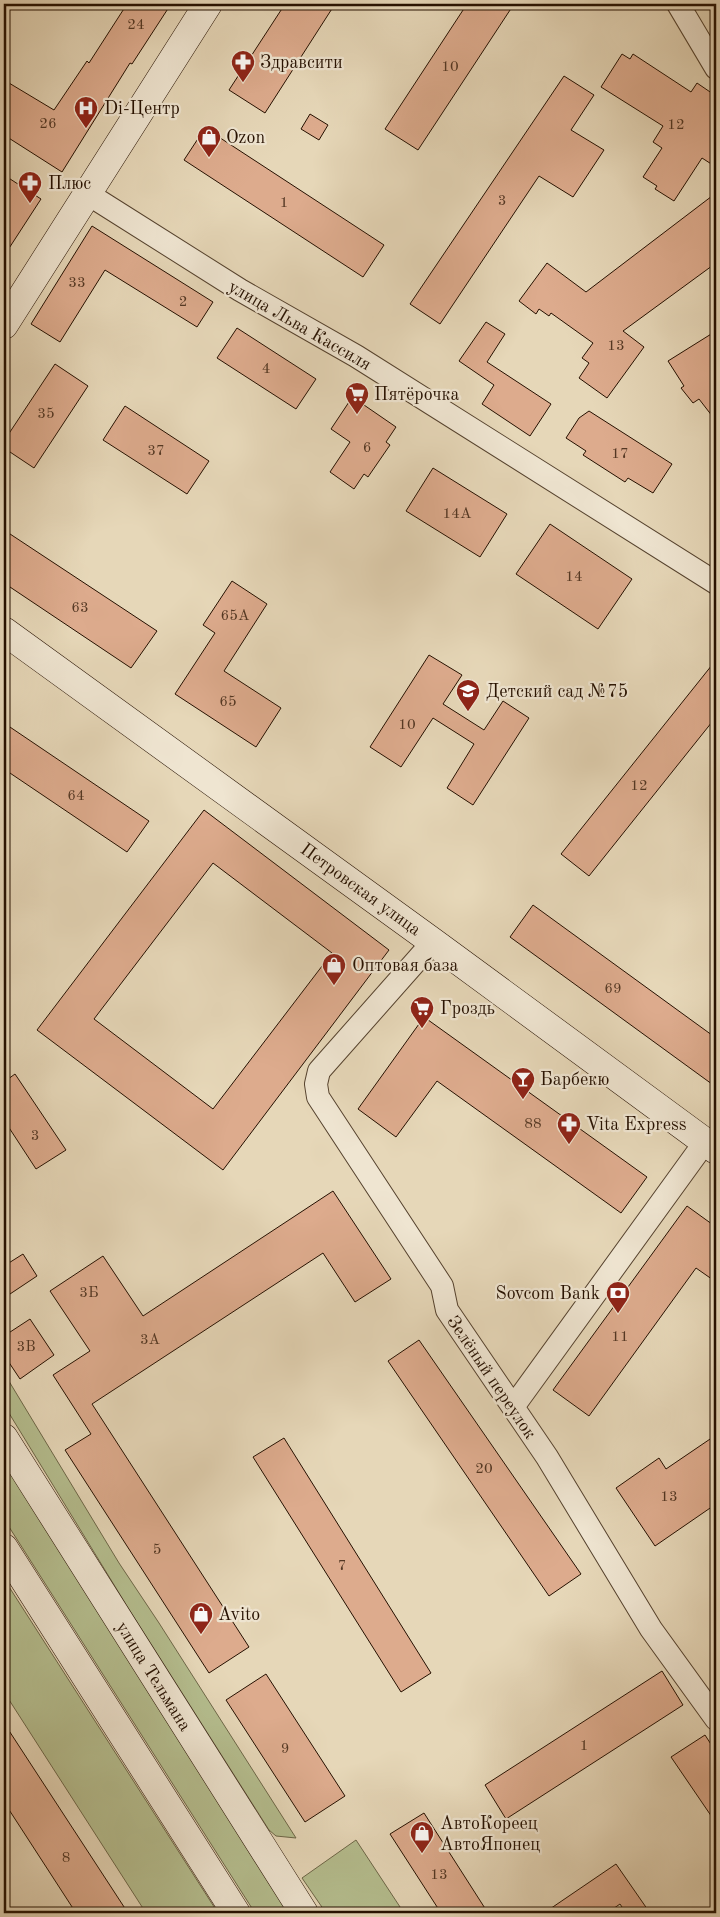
<svg xmlns="http://www.w3.org/2000/svg" width="720" height="1917" font-family="'Old Standard TT',serif">
<rect width="100%" height="100%" fill="#e6d7b8"/>
<filter id="stains"><feTurbulence type="fractalNoise" baseFrequency=".004" numOctaves="4"/><feColorMatrix values="0 0 0 0 .2 0 0 0 0 .09 0 0 0 0 .02 0 0 0 .5 -.17"/></filter>
<radialGradient id="worn" r=".72"><stop offset=".6" stop-color="#630" stop-opacity="0"/><stop offset="1" stop-color="#630" stop-opacity=".3"/></radialGradient>
<path fill="#b5be8f" stroke="#6d6748" d="M4 1373 119 1563 159 1623 296 1838 276 1836 269 1830 127 1606 4 1405Z
M4 1459 290 1913H255L4 1519Z
M4 1579 218 1913H146L4 1692Z
M356 1840 404 1913H326L302 1878Z"/>
<path fill="#ddab8d" stroke="#251000" fill-rule="evenodd" d="M127 4H171L132 64 130 63 62 172 4 135V80L54 110 87 61 89 63Z
M285 4H335L265 113 229 90Z
M467 4H514L418 150 385 129Z
M622 54 630 59 633 54 691 92 697 83 716 96V167L702 158 674 201 655 189 657 186 643 177 662 148 653 142 663 126 601 87Z
M564 76 594 95 571 130 604 150 573 197 539 176 440 324 410 304Z
M310 114 328 125 319 140 301 129Z
M205 128 384 245 363 277 184 160Z
M4 175 41 199 4 256Z
M716 193V263L623 331 644 347 607 398 579 378 589 363 582 358 593 343 551 313 549 316 539 309 536 314 519 301 547 263 586 292Z
M92 226 213 302 197 327 105 270 60 342 31 324Z
M486 322 505 334 487 362 551 404 530 436 482 404 494 385 459 361Z
M237 328 316 379 296 409 217 358Z
M716 331V421L699 399 693 403 681 388 684 386 668 361Z
M55 364 88 386 34 468 4 448V441Z
M349 402 360 410 364 405 396 427 386 442 390 445 368 477 364 474 354 489 330 472 350 442 331 429Z
M125 406 209 461 187 494 103 440Z
M589 411 672 464 653 493 628 478 625 482 583 455 586 451 566 438 579 418Z
M433 468 507 514 480 557 406 511Z
M550 524 632 579 598 629 516 574Z
M4 530 157 631 131 668 4 583Z
M232 581 267 604 224 671 281 708 256 747 175 694 215 633 203 625Z
M429 655 462 675 443 704 484 730 503 701 529 718 473 805 447 788 474 744 433 718 401 767 370 747Z
M716 660V717L589 876 561 854Z
M4 723 149 821 127 852 4 769Z
M204 810 389 950 223 1170 37 1030ZM213 863 332 953 213 1109 94 1019Z
M533 905 716 1038V1087L510 937Z
M424 1017 647 1177 621 1213 437 1081 396 1137 358 1109Z
M15 1074 66 1150 36 1169 4 1120V1082Z
M333 1191 391 1279 355 1302 323 1253 92 1404 249 1647 209 1673 65 1450 91 1434 53 1375 90 1351 50 1291 103 1256 143 1316Z
M687 1206 716 1227V1282L696 1268 589 1416 553 1390Z
M23 1254 37 1276 4 1298V1266Z
M30 1319 54 1355 20 1379 4 1355V1336Z
M419 1340 581 1574 549 1596 388 1361Z
M716 1435V1504L655 1546 616 1488 659 1458 666 1469Z
M284 1438 431 1673 401 1692 253 1457Z
M662 1671 683 1705 506 1819 485 1785Z
M266 1674 345 1796 305 1822 226 1700Z
M4 1723 128 1913H76L4 1802Z
M705 1735 716 1752V1823L671 1757Z
M424 1813 488 1913H441L390 1834Z
M616 1864 650 1913H626L620 1904 607 1913H544Z"/>
<g fill="none" stroke-linecap="round" stroke-linejoin="round">
<g stroke="#55422e" stroke-width="24">
<path id="minor" d="M678 4 716 68
M88 194 240 290 356 356 716 583
M433 942 319 1071 316 1084 318 1097 442 1286 447 1310 547 1457 651 1629 716 1719
M513 1407 705 1142"/>
</g>
<g stroke="#251000" stroke-width="29">
<path id="secondary" d="M4 325 208 4
M4 631 433 942 716 1150
M4 1438 304 1913
M4 1548 236 1913"/>
</g>
<use href="#minor" stroke="#efe5d1" stroke-width="22"/>
<use href="#secondary" stroke="#efe5d1" stroke-width="28"/>
</g>
<defs>
<g id="pharmacy-pin" transform="scale(1.25)"><path d="M0 17L-7.5 6A9.5 9.5 0 1 1 7.5 6Z" fill="#8f2418" stroke="#efe5d1"/><path d="M-2-6h4v4h4v4h-4v4h-4v-4h-4v-4h4Z" fill="#fff"/></g>
<g id="hospital-pin" transform="scale(1.25)"><path d="M0 17L-7.5 6A9.5 9.5 0 1 1 7.5 6Z" fill="#8f2418" stroke="#efe5d1"/><path d="M-5-5h3v3.5h4V-5h3V5h-3V1.5h-4V5h-3Z" fill="#fff"/></g>
<g id="shop-pin" transform="scale(1.25)"><path d="M0 17L-7.5 6A9.5 9.5 0 1 1 7.5 6Z" fill="#8f2418" stroke="#efe5d1"/><path d="M-5-2.5h2.3a2.7 3.5 0 0 1 5.4 0H5L5.5 6h-11ZM-1.5-2.5h3a1.5 2.3 0 0 0-3 0Z" fill="#fff"/></g>
<g id="supermarket-pin" transform="scale(1.25)"><path d="M0 17L-7.5 6A9.5 9.5 0 1 1 7.5 6Z" fill="#8f2418" stroke="#efe5d1"/><path d="M-6-5.5h2.5l.6 2H6L4.5 2H-2.5L-4.4-4H-6ZM-1.5 3.2a1.3 1.3 0 1 0 .1 0ZM3 3.2a1.3 1.3 0 1 0 .1 0Z" fill="#fff"/></g>
<g id="school-pin" transform="scale(1.25)"><path d="M0 17L-7.5 6A9.5 9.5 0 1 1 7.5 6Z" fill="#8f2418" stroke="#efe5d1"/><path d="M0-5L7-2L0 1L-7-2ZM-4 1L0 2.5L4 1V4Q0 6-4 4Z" fill="#fff"/></g>
<g id="bar-pin" transform="scale(1.25)"><path d="M0 17L-7.5 6A9.5 9.5 0 1 1 7.5 6Z" fill="#8f2418" stroke="#efe5d1"/><path d="M-6-5H6L.8 .8V4.5H3.5V6h-7V4.5H-.8V.8Z" fill="#fff"/></g>
<g id="bank-pin" transform="scale(1.25)"><path d="M0 17L-7.5 6A9.5 9.5 0 1 1 7.5 6Z" fill="#8f2418" stroke="#efe5d1"/><path d="M-6-4H6V4H-6ZM0-2.3a2.3 2.3 0 1 0 0 4.6a2.3 2.3 0 1 0 0-4.6Z" fill="#fff"/></g>
</defs>
<g fill-rule="evenodd">
<use href="#pharmacy-pin" x="243" y="62"/>
<use href="#hospital-pin" x="86" y="108"/>
<use href="#shop-pin" x="209" y="137"/>
<use href="#pharmacy-pin" x="30" y="183"/>
<use href="#supermarket-pin" x="357" y="394"/>
<use href="#school-pin" x="468" y="691"/>
<use href="#shop-pin" x="334" y="965"/>
<use href="#supermarket-pin" x="422" y="1008"/>
<use href="#bar-pin" x="523" y="1079"/>
<use href="#pharmacy-pin" x="569" y="1124"/>
<use href="#bank-pin" x="618" y="1293"/>
<use href="#shop-pin" x="201" y="1614"/>
<use href="#shop-pin" x="422" y="1833"/>
</g>
<g text-anchor="middle" stroke-width="4.5" stroke-linejoin="round" paint-order="stroke">
<g font-size="15" fill="#533723">
<text x="136" y="29">24</text>
<text x="450" y="71">10</text>
<text x="48" y="128">26</text>
<text x="676" y="129">12</text>
<text x="502" y="205">3</text>
<text x="284" y="207">1</text>
<text x="77" y="287">33</text>
<text x="183" y="306">2</text>
<text x="616" y="350">13</text>
<text x="266" y="373">4</text>
<text x="46" y="418">35</text>
<text x="367" y="452">6</text>
<text x="156" y="455">37</text>
<text x="620" y="458">17</text>
<text x="457" y="518">14А</text>
<text x="574" y="581">14</text>
<text x="80" y="612">63</text>
<text x="235" y="620">65А</text>
<text x="228" y="706">65</text>
<text x="407" y="729">10</text>
<text x="639" y="790">12</text>
<text x="76" y="800">64</text>
<text x="613" y="993">69</text>
<text x="533" y="1128">88</text>
<text x="35" y="1140">3</text>
<text x="89" y="1297">3Б</text>
<text x="620" y="1341">11</text>
<text x="150" y="1344">3А</text>
<text x="26" y="1351">3В</text>
<text x="484" y="1473">20</text>
<text x="669" y="1501">13</text>
<text x="157" y="1554">5</text>
<text x="342" y="1570">7</text>
<text x="584" y="1750">1</text>
<text x="285" y="1753">9</text>
<text x="66" y="1862">8</text>
<text x="439" y="1879">13</text>
</g>
<g font-size="18" fill="#251000" stroke="#efe5d1" text-anchor="start">
<text x="260" y="68">Здравсити</text>
<text x="104" y="114">Di-Центр</text>
<text x="226" y="143">Ozon</text>
<text x="48" y="189">Плюс</text>
<text x="374" y="400">Пятёрочка</text>
<text x="486" y="697">Детский сад №75</text>
<text x="352" y="971">Оптовая база</text>
<text x="440" y="1014">Гроздь</text>
<text x="540" y="1085">Барбекю</text>
<text x="586" y="1130">Vita Express</text>
<text x="600" y="1299" text-anchor="end">Sovcom Bank</text>
<text x="218" y="1620">Avito</text>
<text x="440" y="1829">АвтоКореец<tspan x="440" dy="21">АвтоЯпонец</tspan></text>
</g>
<g font-size="18" fill="#251000" stroke="#efe5d1">
<text transform="translate(300 325) rotate(30)" y="6">улица Льва Кассиля</text>
<text transform="translate(361 889) rotate(36)" y="6">Петровская улица</text>
<text transform="translate(492 1377) rotate(56)" y="6">Зелёный переулок</text>
<text transform="translate(154 1676) rotate(58)" y="6">улица Тельмана</text>
</g>
</g>
<rect width="720" height="1917" fill="none" stroke="#e6d7b8" stroke-width="20"/>
<rect x="5" y="5" width="710" height="1907" fill="none" stroke="#251000" stroke-width="2.5"/>
<rect x="10" y="10" width="700" height="1897" fill="none" stroke="#251000"/>
<rect width="100%" height="100%" filter="url(#stains)"/>
<rect width="100%" height="100%" fill="url(#worn)"/>
</svg>
